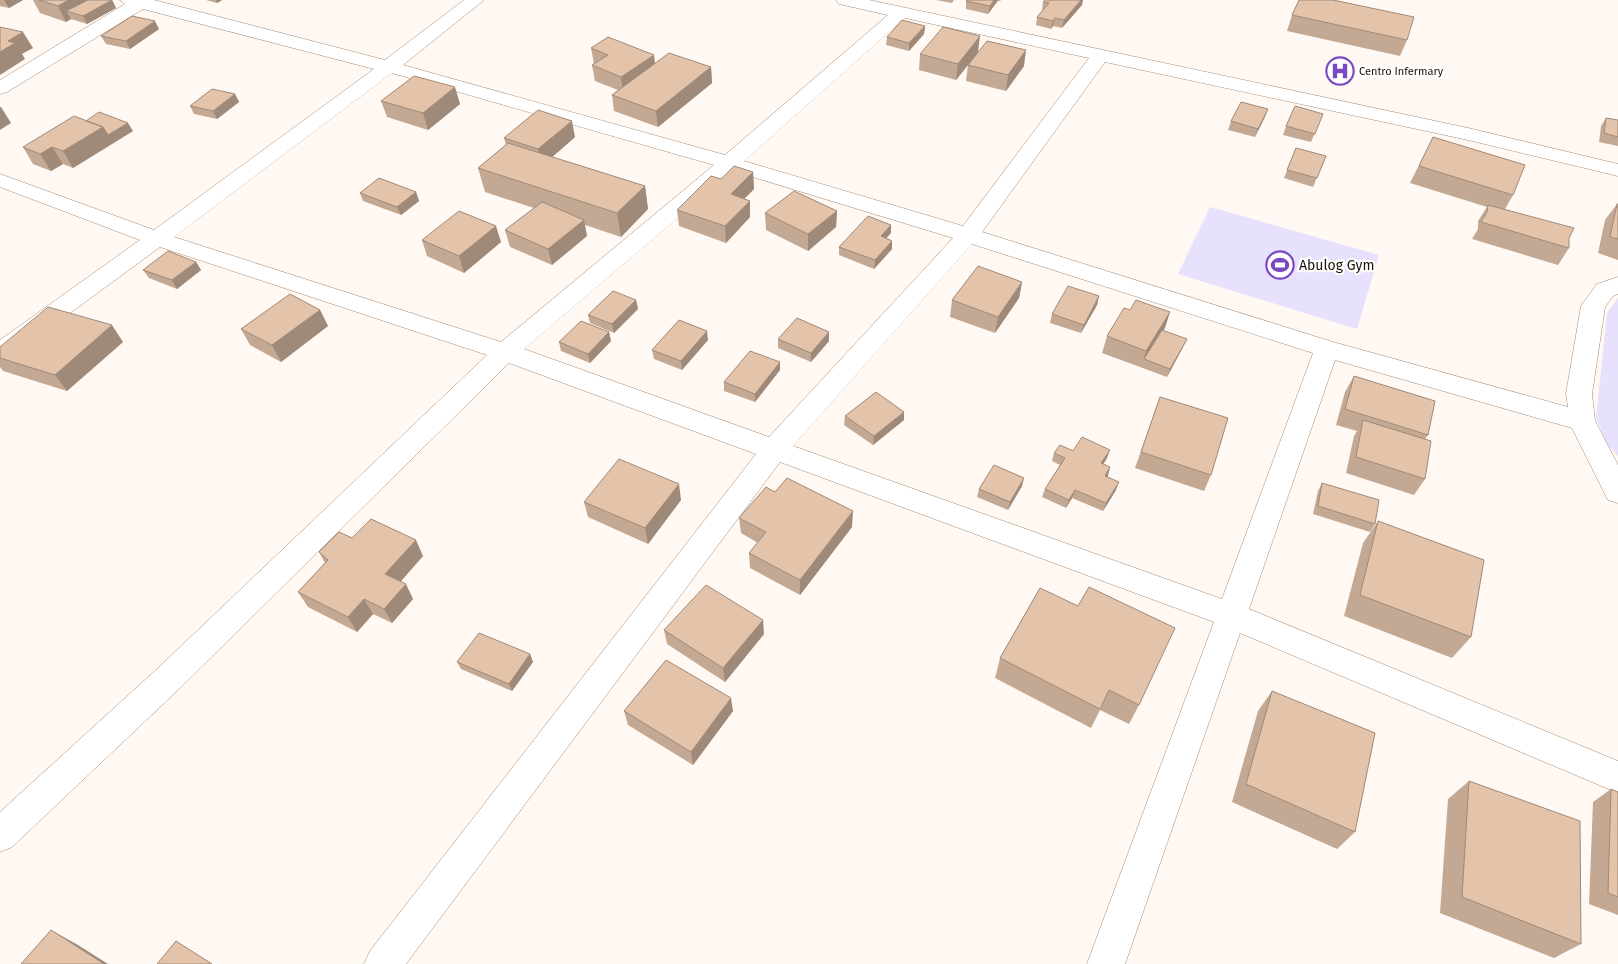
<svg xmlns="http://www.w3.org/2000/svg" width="1618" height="964" font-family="'Fira Sans',sans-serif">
<rect width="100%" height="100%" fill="#fff8f3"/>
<path fill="#e8e1fd" d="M1210 207 1379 255 1357 329 1178 274Z
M1618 298V456L1607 444 1596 418 1607 313Z"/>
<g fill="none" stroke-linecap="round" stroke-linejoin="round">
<g stroke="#a68a72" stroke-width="1">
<path id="street" d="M120 0H154L385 60 464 0H484L403 65 725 155 888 15 839 4 836 0H869L1468 128 1618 164V176L1468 140 1105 62 982 232 1333 342 1568 407 1566 394 1581 306 1597 284 1618 277V294L1613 296 1605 307 1592 394 1595 421 1618 465V503L1608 500 1572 428 1335 360 1249 609 1618 761V793L1240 633 1125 964H1087L1214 622 780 462 406 964H364L370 951 756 454 509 363 179 689 12 847 0 852V812L157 669 487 355 160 247 9 358 0 361V340L140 240 0 187V174L154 230 374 69 143 9 7 92 0 94V80L125 4ZM905 18 1089 58 963 226 744 161ZM392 73 714 165 501 342 174 237ZM733 171 953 238 769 437 524 349ZM972 244 1313 353 1222 599 793 446Z"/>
</g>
<use href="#street" fill="#fff" fill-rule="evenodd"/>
</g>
<path fill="#c3a993" d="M0 0H23L9 8 0 6Z
M33 0H112L116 8 87 24 71 19 66 22 40 13Z
M206 0H222L217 3Z
M936 0H954L952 3Z
M967 0H1001L1000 1H998L988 14 966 9V1Z
M1043 2 1082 5 1062 28 1053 26 1051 29 1036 25 1037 17 1043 10H1042Z
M1292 15 1407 40 1400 56 1287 31Z
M925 26 924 34 909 51 886 45 887 37Z
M159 29 130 49 106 44 101 36Z
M591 48 655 63 711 67 712 83 658 127 614 111 612 95 618 90 595 81 592 65 594 64Z
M978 52 1024 66 1006 91 966 81 968 65 978 53 956 80 919 70 920 54Z
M235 94 239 102 217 119 194 114 190 106Z
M381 101 460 104 428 130 387 117Z
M1268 109 1255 137 1228 130 1231 121Z
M1323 114 1311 142 1283 135 1286 126Z
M1606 118 1618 120V146L1599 142 1601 126Z
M86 121 133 131 73 168 63 164 51 171 33 164 23 147Z
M575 137 552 157 645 186 648 209 621 237 585 225 587 236 552 265 510 247 505 230 534 208 485 192 478 168 506 145 504 138Z
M1433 137 1513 195 1505 209 1569 238V248L1558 265 1472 239 1478 229V221L1487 207 1410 183Z
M1296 148 1326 156 1313 187 1284 178Z
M753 172 754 189 744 199 750 201V217L726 243 679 226 677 210 721 179Z
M416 192 419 201 401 215 363 201 360 193Z
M1617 204H1618V260L1598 253 1605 220Z
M837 211 836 227 808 251 766 230 765 213Z
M891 233 886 238 892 241V249L874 269 839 255V247Z
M422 240 501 242 464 273 427 256Z
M196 262 201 270 177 289 149 278 143 270Z
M1022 282 1019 298 995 333 950 317 952 300Z
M1099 296 1097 305 1081 333 1050 323 1052 314Z
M636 300 638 309 614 333 590 323 588 315Z
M320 310 328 326 281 362 250 345 241 329Z
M1130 310 1170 312 1163 330 1183 347 1167 377 1102 353 1107 336Z
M609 332 611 341 590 363 561 351 559 342Z
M829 332V341L811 362 778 348V339Z
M708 340 682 370 654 359 652 350Z
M123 342 67 391 3 371 0 367V347Z
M780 370 755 402 724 391V382Z
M1354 376 1428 435 1425 439V479L1414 495 1346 473 1354 436 1357 431 1336 425 1345 392Z
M1160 397 1211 475 1204 491 1135 468Z
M845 416 904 420 873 445 844 425Z
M1073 451 1107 458 1103 464 1108 476 1107 477 1116 490 1103 511 1072 498 1066 508 1042 497 1045 489 1060 465 1052 461 1054 453Z
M1322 483 1375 524 1370 532 1313 514 1318 491Z
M1022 486 1008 510 977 497 979 489Z
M681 500 648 544 588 517 584 502Z
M739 518 852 527 800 595 750 568 749 553 758 543 741 533Z
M1378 521 1471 637 1452 658 1344 616 1363 543Z
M352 538 423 556 401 581 413 599 392 623 373 614 357 632 308 607 298 592 325 563 319 552Z
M1040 588 1139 705 1129 724 1100 710 1091 728 995 678 1000 658Z
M664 630 764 634 725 682 667 644Z
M530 654 533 662 512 691 461 669 457 662Z
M1272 691 1355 832 1337 849 1232 802 1258 711Z
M624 711H733L693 765 628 725Z
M1469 781 1581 944 1554 958 1440 913 1448 799Z
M1611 789 1618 792V915L1589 904 1593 802Z"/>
<path fill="#9f8978" d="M4 0H23L9 8Z
M69 0H103L66 11 71 19 66 22 58 6Z
M112 0 116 8 87 24 83 16Z
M216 0H222L217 3Z
M994 0H998L988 14 990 6Z
M1081 0H1083L1082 5 1062 28 1064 20Z
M1055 18 1053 26 1051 29 1053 21Z
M155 21 159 29 130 49 126 41Z
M925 26 924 34 909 51V43Z
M23 32 33 48 22 54 25 59 0 75V52L8 41Z
M980 36 978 52 956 80 958 64Z
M1026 50 1024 66 1006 91 1008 75Z
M654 55 656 71 623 93 621 77Z
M711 67 712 83 658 127 656 111Z
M455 87 460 104 428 130 423 113Z
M235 94 239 102 217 119 213 111Z
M0 107H1L11 123 0 130Z
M1268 109 1265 117 1255 137 1258 129Z
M572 121 575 137 542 166 538 149Z
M128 123 133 131 73 168 63 151 103 127Z
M52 147 63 164 51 171 40 154Z
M753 172 754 189 732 211 731 194Z
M645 186 648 209 621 237 617 213Z
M416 192 419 201 401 215 397 207Z
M750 201V217L726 243 725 226Z
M837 211 836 227 808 251V234Z
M584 220 587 236 552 265 548 249Z
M891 225V233L880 245 881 236Z
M496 226 501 242 464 273 459 256Z
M892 241V249L874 269 875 260Z
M196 262 201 270 177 289 172 280Z
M1022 282 1019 298 995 333 998 317Z
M1099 296 1097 305 1081 333 1084 325Z
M636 300 638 309 614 333 612 324Z
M320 310 328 326 281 362 272 345Z
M1170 312 1165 328 1146 359H1144L1146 351Z
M112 325 123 342 67 391 55 375Z
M707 331 708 340 682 370 681 361Z
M609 332 611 341 590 363 588 354Z
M829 332V341L811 362V353Z
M1187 339 1183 347 1167 377 1170 369Z
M780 362V370L755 402V394Z
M904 412V420L873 445 874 436Z
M1110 450 1107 458 1099 471 1101 463Z
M1110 467 1108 476 1102 484 1105 476Z
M1024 478 1022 486 1008 510 1010 502Z
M1119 482 1116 490 1103 511 1106 503Z
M679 484 681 500 648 544 645 528Z
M1075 490 1072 498 1066 508 1069 500Z
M853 511 852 527 800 595V580Z
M416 540 423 556 394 589 385 574Z
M406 584 413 599 392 623 384 609Z
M364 599 373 614 357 632 348 617Z
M763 620 764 634 725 682 723 668Z
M530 654 533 662 512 691 509 684Z
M731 698 733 711 693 765 691 752Z
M51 930 78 945 108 964H104Z"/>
<path fill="#e3c4ab" stroke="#9f8978" d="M39 0H69L58 6Z
M88 0H112L83 16 66 11Z
M967 0H994L990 6 966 1Z
M1045 0H1081L1064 20 1055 18 1053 21 1037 17 1049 3 1043 2Z
M1299 0H1333L1414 17 1407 40 1292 15Z
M132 16 155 21 126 41 101 36Z
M902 20 925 26 909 43 887 37Z
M0 27 23 32 8 41 15 43 0 52Z
M943 27 980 36 958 64 920 54Z
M608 37 654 55 621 77 592 65 608 55 591 48Z
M987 41 1026 50 1008 75 968 65Z
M669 53 711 67 656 111 612 95Z
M414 76 455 87 423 113 381 101Z
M212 89 235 94 213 111 190 106Z
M1241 102 1268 109 1258 129 1231 121Z
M1295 106 1323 114 1315 134 1286 126Z
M538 110 572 121 538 149 504 138Z
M99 112 128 123 108 135 103 127 86 121Z
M74 116 103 127 63 151 52 147 40 154 23 147Z
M1606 118 1618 120V137L1604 133Z
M1433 137 1525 165 1513 195 1419 166Z
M508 143 645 186 617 213 478 168Z
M1296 148 1326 156 1317 178 1287 170Z
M734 166 753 172 731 194 750 201 725 226 677 210 711 176 721 179Z
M379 178 416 192 397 207 360 193Z
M794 191 837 211 808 234 765 213Z
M542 202 584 220 548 249 505 230Z
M1617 204H1618V239L1610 237Z
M1488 205 1574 228 1569 238V248L1481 222 1487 212Z
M459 211 496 226 459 256 422 240Z
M868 216 891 225 881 236 892 241 875 260 839 247Z
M168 251 196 262 172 280 143 270Z
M978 266 1022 282 998 317 952 300Z
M1068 286 1099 296 1084 325 1052 314Z
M613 291 636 300 612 324 588 315Z
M290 294 320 310 272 345 241 329Z
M1136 300 1170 312 1146 351 1107 336 1124 308 1130 310Z
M48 307 112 325 55 375 0 358V347Z
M797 318 829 332 811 353 778 339Z
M679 320 707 331 681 361 652 350Z
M581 321 609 332 588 354 559 342Z
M1162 330 1187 339 1170 369 1144 359Z
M750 351 780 362 755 394 724 382Z
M1354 376 1435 401 1428 435 1345 409Z
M876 392 904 412 874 436 845 416Z
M1160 397 1228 418 1211 475 1141 452Z
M1363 420 1431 441 1425 479 1356 457Z
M1082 437 1110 450 1101 463 1110 467 1105 476 1119 482 1106 503 1075 490 1069 500 1045 489 1065 458 1054 453 1060 445 1073 451Z
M619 459 679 484 645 528 584 502Z
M994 465 1024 478 1010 502 979 489Z
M787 478 853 511 800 580 749 553 766 532 739 518 766 487 775 492Z
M1322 483 1379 500 1375 524 1318 506Z
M371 519 416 540 385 574 406 584 384 609 364 599 348 617 298 592 328 560 319 552 339 532 352 538Z
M1378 521 1484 560 1471 637 1360 595Z
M706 585 763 620 723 668 664 630Z
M1089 587 1175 628 1139 705 1109 690 1100 709 1000 658 1040 588 1078 606Z
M479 633 530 654 509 684 457 662Z
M666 660 731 698 691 752 624 711Z
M1272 691 1375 733 1355 832 1246 784Z
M1469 781 1580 821 1581 944 1462 897Z
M1611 789 1618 792V897L1608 893Z
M51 930 104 964H21Z
M176 941 212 964H157Z"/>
<defs>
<g id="hospital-ring" transform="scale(1.4375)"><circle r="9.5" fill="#fff" stroke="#7849c1" stroke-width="1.5"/><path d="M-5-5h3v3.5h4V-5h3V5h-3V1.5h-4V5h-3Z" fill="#7849c1"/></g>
<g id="stadium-ring" transform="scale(1.4375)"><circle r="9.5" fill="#fff" stroke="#7849c1" stroke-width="1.5"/><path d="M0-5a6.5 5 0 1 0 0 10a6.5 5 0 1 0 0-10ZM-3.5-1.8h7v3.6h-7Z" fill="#7849c1"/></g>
</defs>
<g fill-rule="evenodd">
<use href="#hospital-ring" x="1340" y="71"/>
<use href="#stadium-ring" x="1280" y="265"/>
</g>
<g text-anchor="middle" stroke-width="4.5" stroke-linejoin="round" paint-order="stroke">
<g font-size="11" fill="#1d130a" stroke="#fff" text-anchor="start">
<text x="1359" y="75">Centro Infermary</text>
</g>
<g font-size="14" fill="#1d130a" stroke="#fff" text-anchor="start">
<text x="1299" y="270">Abulog Gym</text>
</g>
</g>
</svg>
